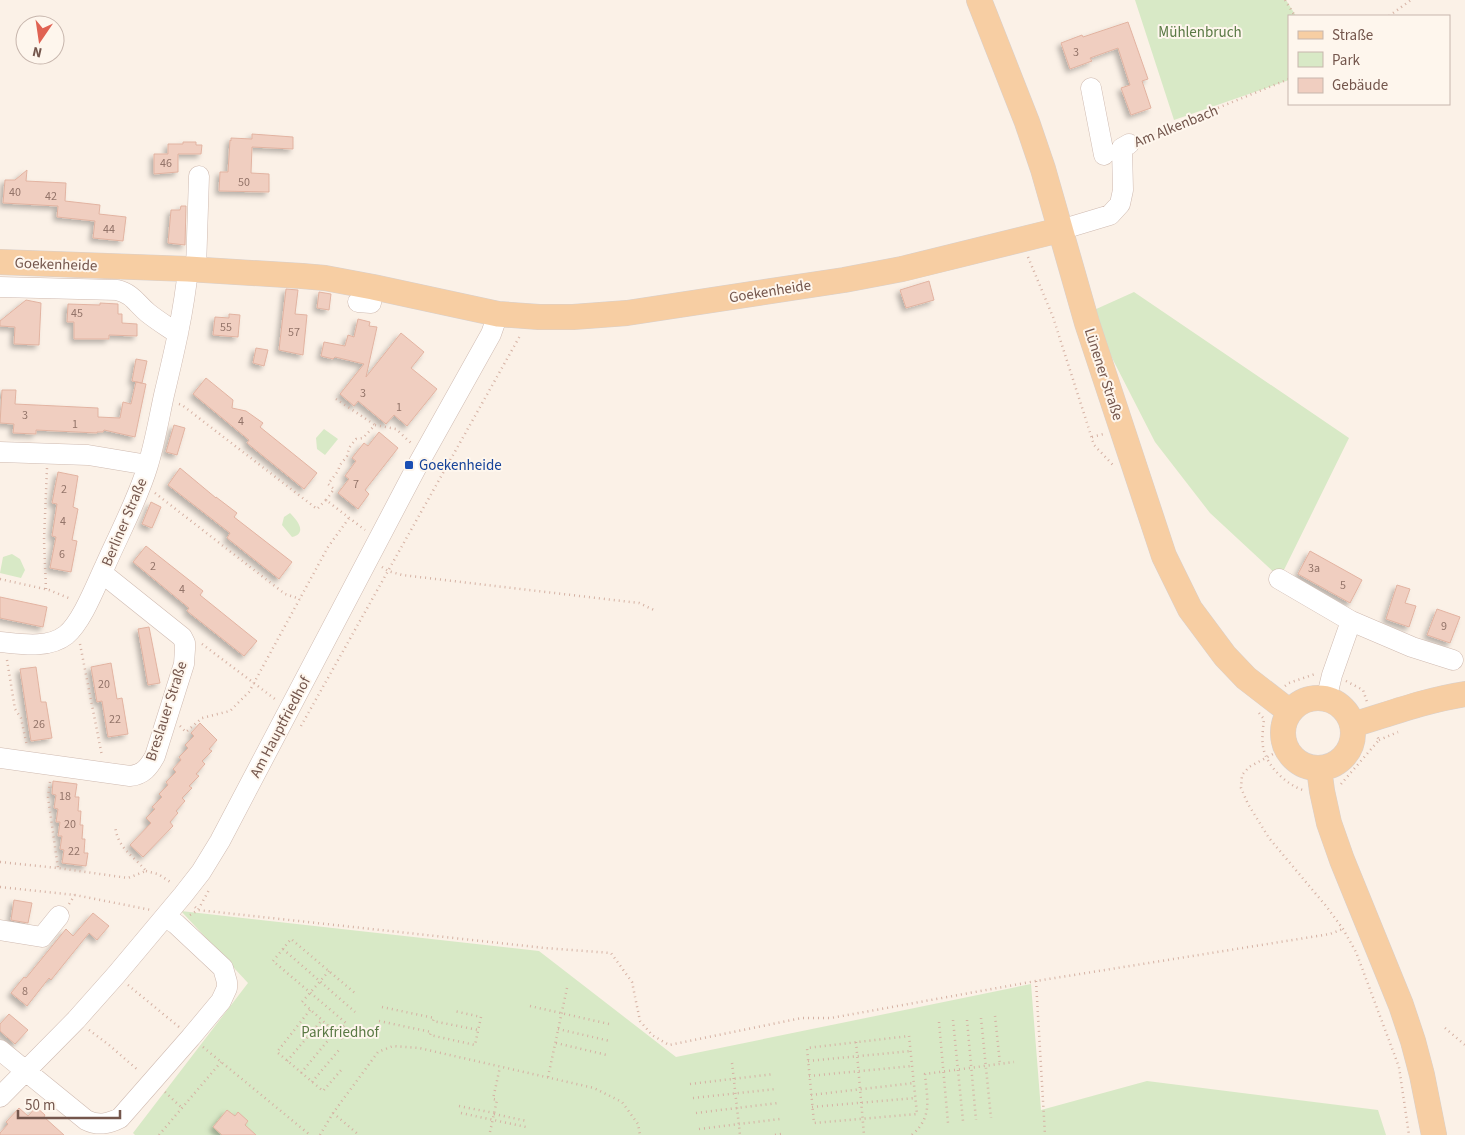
<svg xmlns="http://www.w3.org/2000/svg" width="1465" height="1135" font-family="'Source Sans 3',sans-serif">
<defs>
<filter id="shadow"><feDropShadow dx="-3.5" dy="3.5" stdDeviation="2.5" flood-color="#0004"/></filter>
</defs>
<rect width="100%" height="100%" fill="#fbf1e7"/>
<path fill="#d8e9c6" d="M1135 0H1286L1296 16H1289V80L1174 120Z
M1134 292 1349 438 1280 578 1210 513 1155 442 1110 354 1094 310Z
M324 429 338 439 325 455 317 449 316 438Z
M290 513C297 520 308 533 292 537L282 525 284 517Z
M12 554 20 559 25 570 21 578 0 573 3 557Z
M181 911 539 951 676 1057 1031 984 1041 1110 1147 1081 1378 1110 1386 1135H135L133 1133 248 983Z"/>
<path fill="#f0cec0" stroke="#e2b3a1" filter="url(#shadow)" d="M1128 22 1148 79 1142 81 1151 108 1131 115 1121 88 1130 85 1118 48 1090 58 1092 61 1070 69 1061 43 1082 35 1083 37Z
M252 134 293 137V149L252 147 251 173 269 174V192L219 191 220 172H228L230 140 231 141V138L252 139Z
M183 142H196V145H202L201 154H178V172L154 174V154H168V144H183Z
M27 170 26 181 66 183 65 201 100 205 99 214 126 217 123 241 93 238 95 221 57 217 58 206 3 203 5 180H15Z
M181 206H186L185 245 168 243 171 210H180Z
M929 281 934 300 906 308 900 290Z
M286 289 298 290 295 314 307 315 303 355 279 350Z
M319 292 331 294 329 310 317 308Z
M26 300 41 303 39 345 14 344 15 327 0 326V321Z
M100 303 118 304V314H122V323L137 324V336L109 335V339H74V322H67L68 304 100 305Z
M229 314 240 315 238 337 213 335 215 317 229 318Z
M358 319 370 322 369 326 377 327 366 377 401 333 424 352 411 368 437 389 407 426 394 415 386 424 358 401 354 406 340 394 364 364 335 357 333 359 321 356 324 342 345 346 348 335 354 337Z
M256 348 268 350 264 366 253 363Z
M136 359 147 361 142 383 132 381Z
M206 378 233 400 232 408 246 411 263 423 260 427 317 473 304 489 247 443 249 440 193 394Z
M136 382 146 384 135 437 104 430 103 432H97V433L36 430V434L13 433 14 424 0 423 2 390H16L15 404 98 408V417L120 418 123 402 131 404Z
M174 425 185 428 177 455 166 452Z
M379 432 398 448 365 490 369 494 358 509 338 493 349 479 345 476 356 461 352 458 364 443 368 446Z
M180 468 216 498V497L237 513 234 517 292 562 279 579 227 538 230 533 168 485Z
M58 472 78 476 73 507 78 509 72 540 77 541 71 572 50 568 56 537 52 536 57 504 52 503Z
M151 502 161 507 152 528 142 524Z
M146 546 203 591 200 595 257 641 244 656 187 611 189 608 133 562Z
M1310 551 1362 580 1350 603 1298 574Z
M1397 585 1410 589 1405 603 1416 606 1409 627 1386 619Z
M0 597 47 607 43 627 0 618Z
M1437 609 1460 617 1450 643 1427 635Z
M149 627 160 683 148 685 138 629Z
M111 663 117 699 122 698 128 734 108 737 102 701 97 702 91 667Z
M36 667 41 702H46L52 738 31 741 20 669Z
M200 723 217 740 209 749 212 751 202 761 205 764 196 774 199 776 189 786 192 788 182 798 185 801 176 811 178 813 170 822 173 826 143 857 130 845 151 823 146 818 155 809 152 807 162 797 159 794 168 785 166 782 176 772 173 769 181 760 179 757 188 748 185 745 194 736 191 733Z
M53 781 77 784 75 797H79L78 811H81L80 825H83L82 839H85L84 853H88L86 866 62 863 64 850 60 849 62 836H58L60 822H56L58 809 54 808 56 795 52 794Z
M14 900 32 903 28 923 11 920Z
M93 913 109 926 97 940 89 933 51 980 49 978 27 1006 11 993 24 977 26 978 66 929 73 936Z
M9 1014 28 1030 15 1044 0 1031V1024Z
M36 1107 45 1115 44 1117 64 1135H0V1133L8 1124 6 1122 19 1108 28 1116Z
M227 1110 235 1116 238 1112 248 1121 245 1125 256 1135H222L213 1127Z"/>
<g fill="none" stroke-linecap="round" stroke-linejoin="round">
<g stroke="#cfbab0" stroke-width="21">
<path id="minor" d="M1091 88 1104 155
M1060 230 1110 215 1120 204 1123 190 1122 148 1129 144
M196 269 199 176
M0 287 117 290C133 294 136 303 148 313 158 321 168 327 178 334
M358 302 371 303 373 287
M0 452 88 455 148 465
M1279 579 1351 621 1412 647 1453 660
M0 642C21 644 48 649 66 635 82 622 96 585 105 566 119 534 138 499 148 465 155 442 159 418 164 395 174 353 184 311 188 269
M1326 700 1332 675 1351 621
M0 758 130 776C143 775 149 767 155 756L184 664 185 649V643L182 637 102 573
M0 930 42 937 59 916
M0 1050 86 1120C98 1126 108 1124 120 1118L191 1037 221 1001 227 988V982L223 968 176 924 165 917
M0 1097 76 1020 116 975 183 895 201 872 220 841 416 468 491 334 498 314"/>
</g>
<g stroke="#d8d0cd" stroke-width="26">
<path id="major" d="M979 0 1027 122 1043 169 1087 323 1164 556 1190 609 1225 656 1246 678 1290 712
M0 262 188 269 302 276 325 278 373 287 498 314 539 317H573L627 313 844 280 902 269 1060 230
M1283 733a35 35 0 1 1 70 0a35 35 0 1 1-70 0Z
M1352 725C1389 714 1426 700 1465 694
M1319 768 1322 791 1329 823 1342 860 1401 1005 1413 1041 1422 1075 1434 1135"/>
</g>
<path stroke="#d5b1a3" stroke-width="2.5" stroke-dasharray="1 4" stroke-linecap="butt" d="M1285 0 1295 16
M1389 16 1411 0
M1144 138 1289 79
M1028 257 1053 317 1094 445 1113 465
M336 399 375 425
M179 404 182 405 317 509 326 500 365 530
M1092 437 1104 434
M155 493 285 594 300 599
M326 500 334 489 328 484 338 471 340 465 347 456 349 448 356 439 363 438 375 425 396 429 411 443
M382 567 388 571 402 575 639 603 656 611
M0 579 49 590 71 599
M46 589 44 540 47 468
M80 644 102 756
M202 644 275 699
M7 660 15 709 21 718 27 746
M1346 681 1363 690 1367 702
M1285 686 1289 683 1315 674
M1259 713 1264 719C1263 729 1261 741 1264 751 1269 768 1287 785 1303 790
M180 726 186 732 202 718 230 711 249 692 328 547 349 518
M301 726 521 334
M1379 740 1398 732
M1286 747 1249 767 1242 775 1241 788 1248 804 1269 838 1326 906 1343 929 1356 952 1399 1067 1409 1135
M50 782 48 797 58 868
M1341 784 1379 740 1377 736
M0 862 58 868 128 878 146 871C132 854 118 849 115 826
M146 871 158 874 172 883
M0 887 75 895 151 910
M69 904 75 895
M195 907 198 910 545 948 611 953 632 982 640 1021 652 1035 669 1045 802 1018H831L1036 981 1330 934 1343 929
M190 915 198 910 209 890
M283 949 355 1012
M329 971 302 1002 344 1040
M1036 981 1045 1135
M128 985 179 1027
M530 1006 609 1024
M382 1007 434 1018 433 1021 478 1030
M310 1010 277 1052 323 1091 343 1068
M995 1016 1000 1064
M981 1018 991 1118
M953 1020 963 1121
M967 1020 976 1120
M379 1021 431 1032 430 1035 475 1045 481 1017 454 1011
M939 1022 948 1123
M1445 1028 1465 1045
M558 1029 610 1041
M89 1030 109 1045 139 1071
M337 1034 346 1023 273 961 291 939 356 994
M909 1036 917 1114 814 1123 807 1048Z
M856 1042 864 1135
M556 1043 607 1055
M203 1047 310 1135
M287 1061 322 1020
M808 1061 911 1051
M732 1063 740 1135
M301 1073 335 1032
M809 1076 912 1066
M548 1077 567 988
M312 1082 339 1050
M690 1084 774 1074
M165 1092 182 1108
M811 1095 914 1083
M693 1098 776 1089
M459 1106 494 1113
M812 1107 915 1098
M333 1113 359 1135
M461 1113 526 1127
M696 1113 778 1103
M494 1114 527 1121
M699 1129 780 1119
M490 1132 497 1100 493 1099 500 1067
M159 1135 221 1062
M320 1135 333 1113 378 1052 393 1046 419 1048 594 1088 622 1102 638 1124 640 1135
M775 1135 781 1134
M912 1135C933 1116 927 1100 925 1074L1014 1062"/>
<use href="#minor" stroke="#fff" stroke-width="20"/>
<use href="#major" stroke="#f7cea3" stroke-width="25"/>
</g>
<rect fill="#1a4fb4" stroke="#fef6ed" stroke-width="2" x="404" y="460" width="10" height="10" rx="2.5"/>
<g text-anchor="middle" stroke-width="4" stroke-linejoin="round" paint-order="stroke">
<g font-size="12" fill="#937469">
<text x="1076" y="56">3</text>
<text x="166" y="167">46</text>
<text x="244" y="186">50</text>
<text x="15" y="196">40</text>
<text x="51" y="200">42</text>
<text x="109" y="233">44</text>
<text x="77" y="317">45</text>
<text x="226" y="331">55</text>
<text x="294" y="336">57</text>
<text x="363" y="397">3</text>
<text x="399" y="411">1</text>
<text x="25" y="419">3</text>
<text x="241" y="425">4</text>
<text x="75" y="428">1</text>
<text x="356" y="488">7</text>
<text x="64" y="493">2</text>
<text x="63" y="525">4</text>
<text x="62" y="558">6</text>
<text x="153" y="570">2</text>
<text x="1314" y="572">3a</text>
<text x="1343" y="589">5</text>
<text x="182" y="593">4</text>
<text x="1444" y="630">9</text>
<text x="104" y="688">20</text>
<text x="115" y="723">22</text>
<text x="39" y="728">26</text>
<text x="65" y="800">18</text>
<text x="70" y="828">20</text>
<text x="74" y="855">22</text>
<text x="25" y="995">8</text>
</g>
<g font-size="15" fill="#5a7944" stroke="#fef6ed">
<text x="1200" y="37">Mühlenbruch</text>
<text x="340" y="1037">Parkfriedhof</text>
</g>
<g font-size="15" fill="#74564c" stroke="#fef6ed">
<text transform="translate(1176 126) rotate(-22)" y="5">Am Alkenbach</text>
<text transform="translate(56 264) rotate(2)" y="5">Goekenheide</text>
<text transform="translate(770 291) rotate(-9)" y="5">Goekenheide</text>
<text transform="translate(1104 374) rotate(72)" y="5">Lünener Straße</text>
<text transform="translate(124 522) rotate(-67)" y="5">Berliner Straße</text>
<text transform="translate(166 711) rotate(-72)" y="5">Breslauer Straße</text>
<text transform="translate(280 727) rotate(-62)" y="5">Am Hauptfriedhof</text>
</g>
<g font-size="15" fill="#164399" stroke="#fef6ed" text-anchor="start">
<text x="419" y="470">Goekenheide</text>
</g>
</g>
<rect x="1288" y="15" width="162" height="90" fill="#fef6ed" stroke="#c7b6ad"/>
<rect x="1298" y="31" width="25" height="8" fill="#f7cea3" stroke="#c7b6ad"/>
<text x="1332" y="40" font-size="15" fill="#74564c">Straße</text>
<rect x="1298" y="52" width="25" height="15" fill="#d8e9c6" stroke="#c7b6ad"/>
<text x="1332" y="65" font-size="15" fill="#74564c">Park</text>
<rect x="1298" y="78" width="25" height="15" fill="#f0cec0" stroke="#c7b6ad"/>
<text x="1332" y="90" font-size="15" fill="#74564c">Gebäude</text>
<g transform="translate(40 40) rotate(193)"><circle r="24" fill="#fef6ed" stroke="#c7b6ad"/>
<path d="M0-4L9 19L0 12L-9 19Z" fill="#e06252"/>
<text y="-8" font-size="14" font-weight="bold" text-anchor="middle" fill="#74564c">N</text>
</g>
<path d="M18 1110v8h102v-8" fill="none" stroke="#74564c" stroke-width="2.5"/>
<text x="25" y="1110" font-size="15" fill="#74564c" stroke="#fef6ed" stroke-width="4" paint-order="stroke">50 m</text>
</svg>
